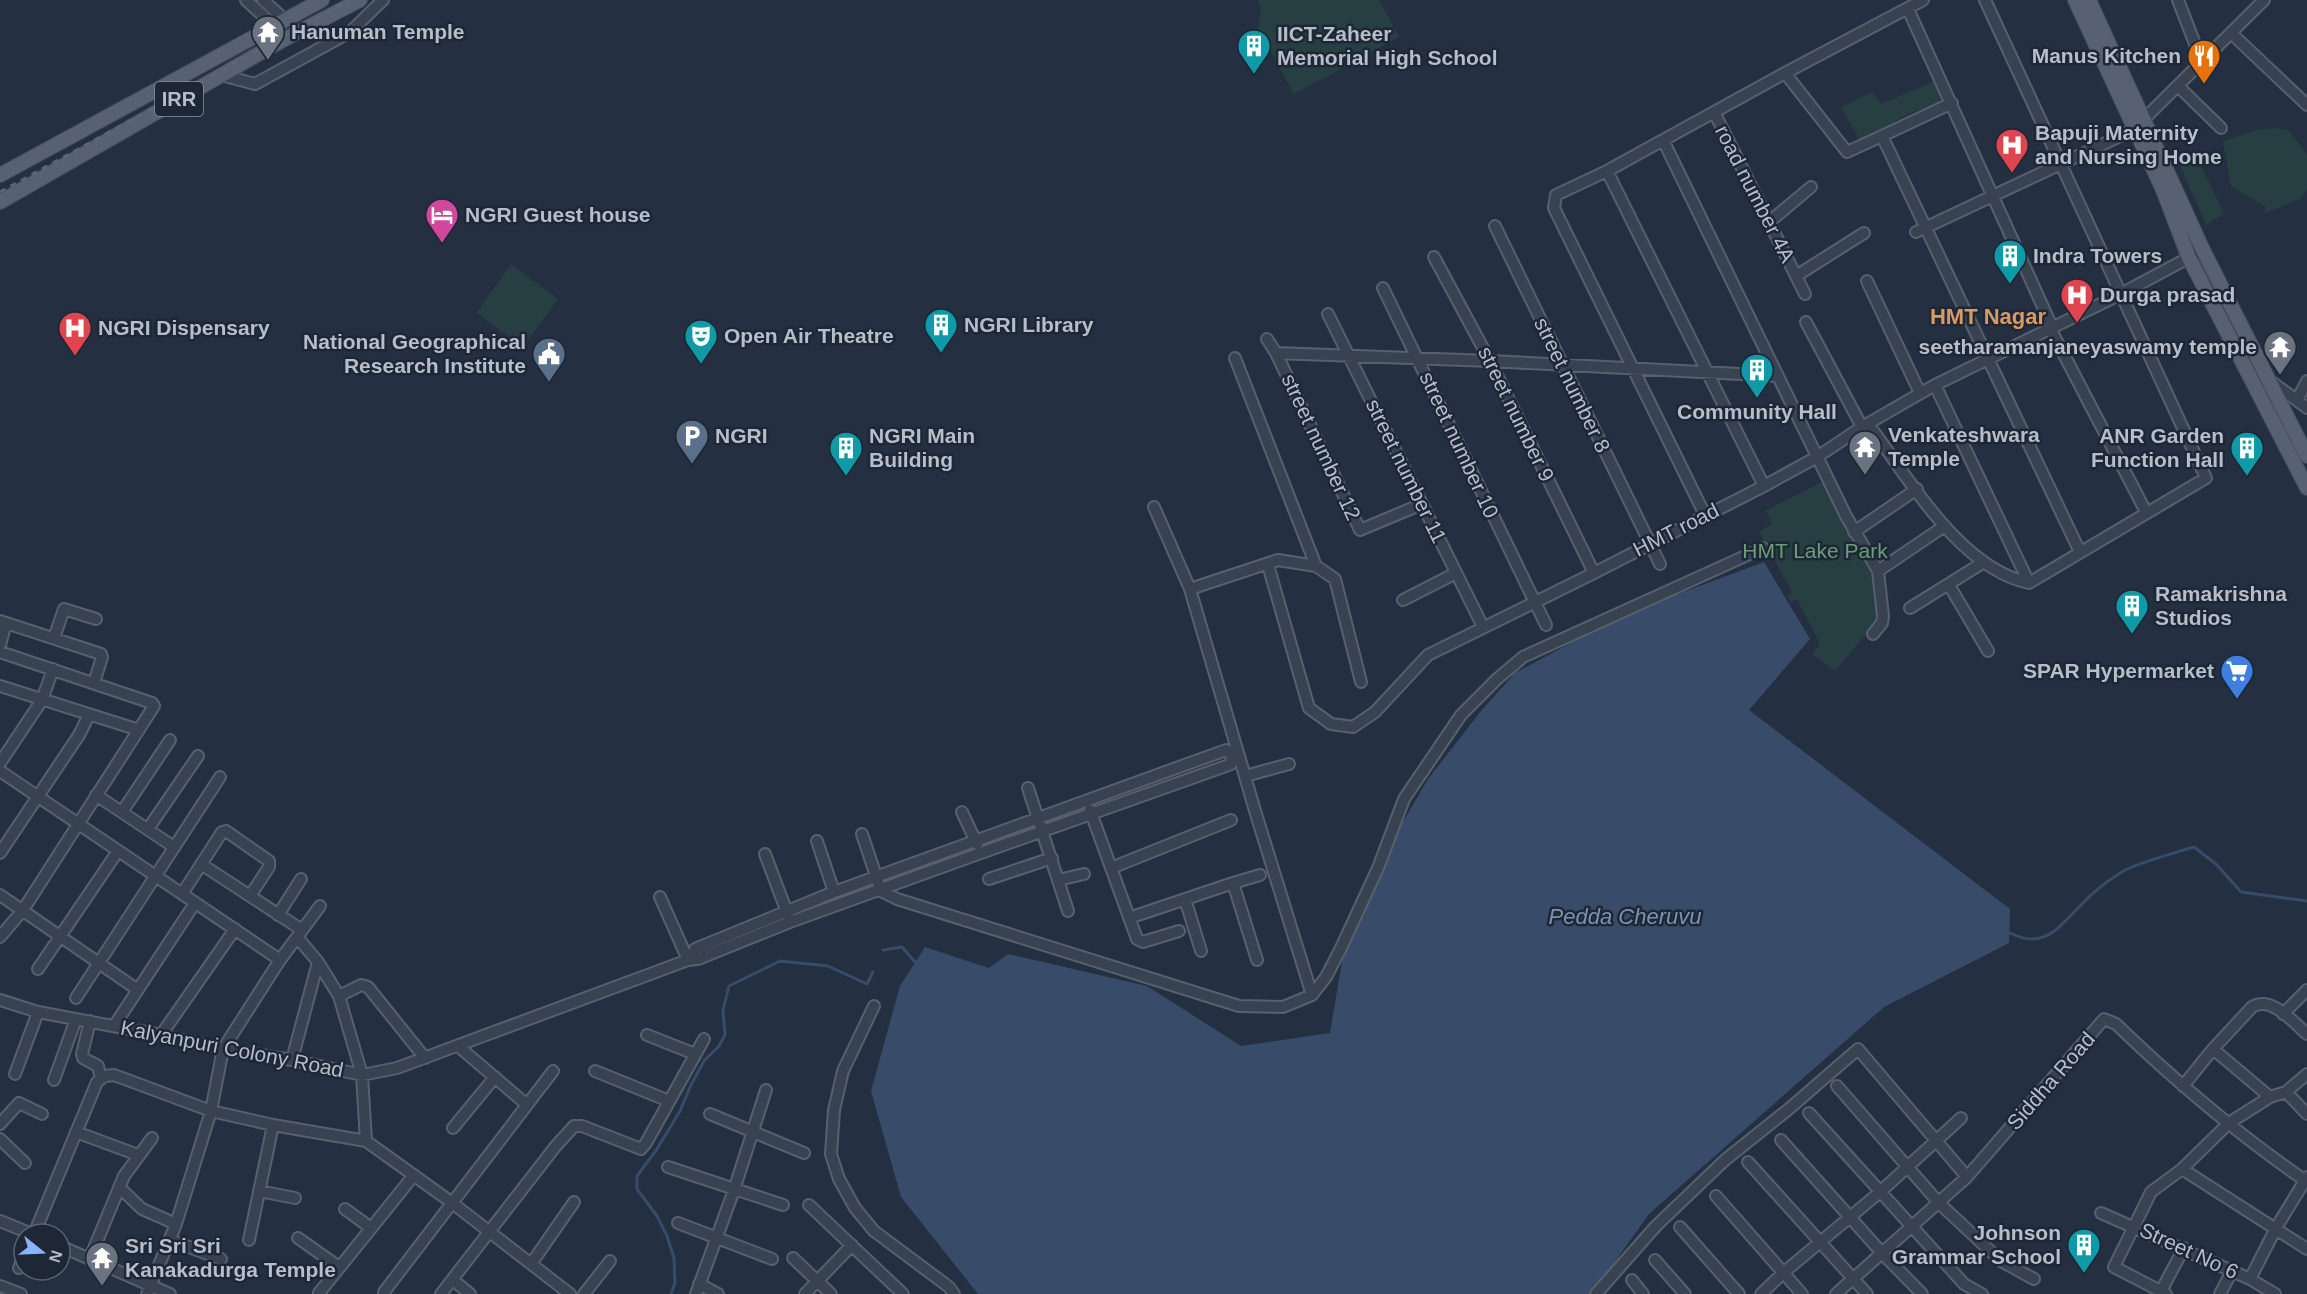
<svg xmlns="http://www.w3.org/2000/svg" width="2307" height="1294" font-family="Arial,sans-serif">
<rect width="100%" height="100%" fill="#243041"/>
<path fill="#273e42" d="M1258 0H1379L1399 37 1294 94 1258 29 1261 7Z
M1937 80 1944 101 1904 116 1862 144 1841 107 1873 92 1881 104Z
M2277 128 2290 131 2307 155V189L2300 199 2263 214 2266 207 2231 186 2223 141 2256 130Z
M2196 155 2224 214 2206 225 2180 165Z
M511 264 558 299 523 347 476 313Z
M1822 482 1873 577 1879 619 1835 671 1812 654 1820 644 1797 599 1791 602 1788 597 1792 592 1759 532 1772 524 1766 510Z"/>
<path fill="#384b69" d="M1764 562 1810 639 1749 710 2010 909 2009 943 1884 1007 1649 1214 1592 1294H978L901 1197 871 1091 900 986 925 947 989 968 1008 954 1147 986 1241 1046 1330 1033 1342 961 1390 844 1428 779 1481 711 1515 673 1624 614Z"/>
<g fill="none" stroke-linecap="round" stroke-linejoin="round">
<path stroke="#384b69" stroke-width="3" d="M2010 933C2044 950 2058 928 2080 906 2091 894 2106 882 2120 873 2135 863 2175 853 2194 847L2216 864 2241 892 2307 901
M883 950 902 947 915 962
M671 1294 675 1283 674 1258 667 1236 657 1216 637 1189V1176L657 1149 680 1111 691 1085 704 1061 719 1046 725 1035 723 1010 729 986 780 961 828 966 867 984 873 972"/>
<g stroke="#57606e" stroke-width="14">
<path id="minor" d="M246 0 274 26
M263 0 285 20
M2178 0 2202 62
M1908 9 2052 327
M2231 33 2307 105
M1785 73 1847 152 1882 136
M221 75 255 84 350 32 383 0
M2178 86 2221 128
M1952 103 1882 136 2080 552
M1714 112 1805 294
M1663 140 1846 516 1878 571 1883 616 1882 623 1873 634
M1607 171 1764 486
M1768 223 1811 187
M1495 226 1660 564
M1916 232 2133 130 2264 0
M1434 257 1490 361 1594 573
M1796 276 1864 233
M1867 281 1920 393
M1383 288 1546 625
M1328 314 1483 627
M1806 322 1862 427
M2050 328 2146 512
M1267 339 1276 353 1360 530 1422 504
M1276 353 1490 361 1778 376
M1235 358 1316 566
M2268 379 2307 408
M1935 385 2029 583
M2297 400 2307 381
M1868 424C1909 478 1959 568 2029 583L2206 478 1985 0
M1154 507 1190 589 1256 814 1312 995
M1705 515 1554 208 1556 195 1607 171 1785 73 1923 0
M1854 532 1917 489
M1268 565 1309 708 1331 724 1353 727 1375 712 1428 655 1594 573 1764 486 1817 457 1862 427 1935 385 2121 294 2203 250
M1878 571 1943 527
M1949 585 1988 651
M1190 589 1278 560 1316 566 1335 579 1361 682
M1403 600 1456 573
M1910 608 1984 562
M0 621 101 654 102 657 94 683
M54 638 64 609 96 619
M0 645 6 623
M0 652 152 703 154 706 23 910 0 937
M0 686 139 730
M0 763 42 700 53 669
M0 771 280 960
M1245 776 1289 764
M1028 788 1068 911
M96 795 174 847
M1090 810 1137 939 1143 942 1179 931
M122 812 170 740
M962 812 977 844
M148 829 198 756
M862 834 881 891 897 899 1239 1006 1283 1007 1312 995 1326 977 1341 948 1378 868 1404 799 1461 715 1497 679 1523 657 1763 548
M817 841 834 892
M0 853 79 735 89 715
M765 854 788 915
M201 864 302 930
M1111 868 1231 820
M989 879 1052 858
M1058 880 1084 874
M1233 883 1260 875
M182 894 222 832 226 831 269 861V867L250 896
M0 895 138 990
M660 897 688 960
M1185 899 1201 951
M278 915 301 879
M1129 918 1233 883 1257 960
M298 938 318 962 339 996 362 1075 366 1141
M38 969 118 851
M339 996 361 985 368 987 425 1058
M76 998 220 777
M0 1000 38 1012 161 1035 223 1049 292 1060 362 1075 397 1068 688 960 698 959 790 922 981 853 1226 766 1231 764 1232 754 1226 750 834 892 695 949 693 958
M874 1006 843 1071 834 1110 831 1154 839 1179 855 1208 874 1231 949 1287 954 1294
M2283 1014 2307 990
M90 1021 82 1054 83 1058 98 1066 101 1079
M114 1026 195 903
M161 1035 235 929
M647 1035 695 1054
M458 1046 526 1104
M2213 1049 2270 1097
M292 1060 318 962
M595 1071 669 1101
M15 1074 38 1012
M54 1080 76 1019
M1837 1086 1939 1203 2001 1261 2034 1279
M2183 1086 2213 1049 2252 1007C2271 995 2293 1022 2307 1034
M2286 1092 2307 1114
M1809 1113 1964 1284 1982 1294
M710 1114 804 1153
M0 1124 19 1103 42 1114
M453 1128 495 1077
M76 1132 138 1155
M0 1139 25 1163
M1781 1140 1882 1253 1922 1294
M1748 1162 1867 1294
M668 1167 783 1205
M2182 1169 2307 1249
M119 1187 142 1209 176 1224
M259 1191 295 1198
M1716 1196 1802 1294
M809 1205 903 1294
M345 1209 371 1228
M2101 1213 2250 1279 2275 1294
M0 1221 32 1234
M678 1223 772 1259
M1680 1227 1739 1294
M34 1234 97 1082 105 1076 114 1075 211 1111 273 1125 366 1141 451 1202 570 1294
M298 1238 339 1267
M170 1240 221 1259
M249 1240 273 1125
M60 1246 170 1294
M90 1258 124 1176 152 1138
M793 1258 831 1294
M1655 1260 1685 1294
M531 1264 574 1202
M19 1268 24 1256
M2250 1279 2276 1228 2307 1177
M453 1280 470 1294
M1632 1280 1643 1294
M699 1284 718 1294
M0 1286 21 1294
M2161 1291 2184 1248
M384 1292 553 1071
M147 1294 176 1224 211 1111 223 1049 280 960 320 906
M320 1294 319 1293 414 1175
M441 1294 555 1147 574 1126H582L641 1149 646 1143 704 1039
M584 1294 610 1261
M696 1294 734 1190 766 1090
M805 1294 852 1245
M1596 1294 1656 1226 1725 1160 1790 1108 1858 1049 1967 1177
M1761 1294 1783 1273 1880 1192 1961 1118
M1836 1294 1967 1177 2104 1019 2116 1024C2175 1081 2239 1135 2307 1182
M2166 1294 2114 1267 2151 1192 2182 1169 2229 1123 2270 1097 2286 1092 2307 1074
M2220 1294 2232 1271"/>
</g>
<g stroke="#434b5a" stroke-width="16">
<path id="major" d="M2075 0 2163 190 2189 258 2307 488
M2089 0 2203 250 2307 456
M0 175 322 0
M0 202 281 41 360 0"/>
</g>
<use href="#minor" stroke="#394251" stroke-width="10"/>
<use href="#major" stroke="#576171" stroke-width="14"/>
<path stroke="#5b6678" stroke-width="3" stroke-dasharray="6 6" stroke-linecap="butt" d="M0 192 350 0"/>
</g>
<defs>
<g id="temple-pin" transform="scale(1.725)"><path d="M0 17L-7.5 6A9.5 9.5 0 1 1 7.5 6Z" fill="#6b7280" stroke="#1e2736"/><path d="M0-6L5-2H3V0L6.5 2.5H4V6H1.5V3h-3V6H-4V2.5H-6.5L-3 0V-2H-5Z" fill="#fff"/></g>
<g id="building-pin" transform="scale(1.725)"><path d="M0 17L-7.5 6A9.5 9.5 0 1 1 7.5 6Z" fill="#0f9aa8" stroke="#1e2736"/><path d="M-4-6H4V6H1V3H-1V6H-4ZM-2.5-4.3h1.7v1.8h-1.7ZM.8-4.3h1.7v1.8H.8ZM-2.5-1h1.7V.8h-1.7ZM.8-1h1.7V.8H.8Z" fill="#fff"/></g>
<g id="restaurant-pin" transform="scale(1.725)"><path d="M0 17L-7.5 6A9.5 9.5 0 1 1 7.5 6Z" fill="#e8710a" stroke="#1e2736"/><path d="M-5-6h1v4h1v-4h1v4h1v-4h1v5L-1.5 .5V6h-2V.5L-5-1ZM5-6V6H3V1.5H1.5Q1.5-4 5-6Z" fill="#fff"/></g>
<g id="hospital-pin" transform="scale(1.725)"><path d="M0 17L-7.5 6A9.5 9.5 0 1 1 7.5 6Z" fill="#e0444e" stroke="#1e2736"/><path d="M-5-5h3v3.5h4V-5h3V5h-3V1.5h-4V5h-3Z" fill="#fff"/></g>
<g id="hotel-pin" transform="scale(1.725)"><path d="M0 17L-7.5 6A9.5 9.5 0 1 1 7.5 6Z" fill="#d1479c" stroke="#1e2736"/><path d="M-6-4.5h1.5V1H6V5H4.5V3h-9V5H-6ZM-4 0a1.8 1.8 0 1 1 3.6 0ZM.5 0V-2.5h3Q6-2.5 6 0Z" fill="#fff"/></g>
<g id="theatre-pin" transform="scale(1.725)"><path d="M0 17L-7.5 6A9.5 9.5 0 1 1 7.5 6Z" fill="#0f9aa8" stroke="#1e2736"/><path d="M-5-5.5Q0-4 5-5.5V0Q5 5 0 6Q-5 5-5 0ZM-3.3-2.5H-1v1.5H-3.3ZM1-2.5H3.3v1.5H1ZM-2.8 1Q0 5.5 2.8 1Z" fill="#fff"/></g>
<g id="civic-pin" transform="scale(1.725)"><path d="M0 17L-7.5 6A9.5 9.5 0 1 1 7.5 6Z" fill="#5c6f8a" stroke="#1e2736"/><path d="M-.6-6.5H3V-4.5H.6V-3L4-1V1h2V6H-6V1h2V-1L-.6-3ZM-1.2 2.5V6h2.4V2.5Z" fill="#fff"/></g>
<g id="parking-pin" transform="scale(1.725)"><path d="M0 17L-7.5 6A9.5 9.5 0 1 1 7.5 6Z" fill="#5c6f8a" stroke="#1e2736"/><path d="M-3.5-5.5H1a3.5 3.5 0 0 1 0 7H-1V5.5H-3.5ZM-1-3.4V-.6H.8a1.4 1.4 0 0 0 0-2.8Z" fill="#fff"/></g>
<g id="supermarket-pin" transform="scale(1.725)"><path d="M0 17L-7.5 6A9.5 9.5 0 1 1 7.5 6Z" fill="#3f7fe0" stroke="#1e2736"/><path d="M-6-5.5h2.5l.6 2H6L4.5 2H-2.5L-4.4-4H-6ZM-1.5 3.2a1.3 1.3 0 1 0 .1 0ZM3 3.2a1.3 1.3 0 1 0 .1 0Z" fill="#fff"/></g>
</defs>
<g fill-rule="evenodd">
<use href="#temple-pin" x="268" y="32"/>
<use href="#building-pin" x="1254" y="46"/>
<use href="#restaurant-pin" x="2204" y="56"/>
<use href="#hospital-pin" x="2012" y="145"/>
<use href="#hotel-pin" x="442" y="215"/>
<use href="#building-pin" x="2010" y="256"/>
<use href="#hospital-pin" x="2077" y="295"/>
<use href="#building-pin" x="941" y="325"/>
<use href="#hospital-pin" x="75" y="328"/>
<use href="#theatre-pin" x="701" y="336"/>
<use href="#temple-pin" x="2280" y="347"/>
<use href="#civic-pin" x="549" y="354"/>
<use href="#building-pin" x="1757" y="370"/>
<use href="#parking-pin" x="692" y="436"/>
<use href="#temple-pin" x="1865" y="447"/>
<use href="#building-pin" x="846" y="448"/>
<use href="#building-pin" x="2247" y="448"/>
<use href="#building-pin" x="2132" y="606"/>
<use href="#supermarket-pin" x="2237" y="671"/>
<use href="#building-pin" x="2084" y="1245"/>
<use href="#temple-pin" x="102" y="1258"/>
</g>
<g text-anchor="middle" stroke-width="5" stroke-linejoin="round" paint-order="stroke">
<rect fill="#1e2736" stroke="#88909e" stroke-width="1.5" x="155" y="82" width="48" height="34" rx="4.5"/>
<g font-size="20" font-weight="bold" fill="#b6bdcb">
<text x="179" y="106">IRR</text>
</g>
<g font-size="21" font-weight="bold" fill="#b6bdcb" stroke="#1e2736" text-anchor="start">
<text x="291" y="39">Hanuman Temple</text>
<text x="1277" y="41">IICT-Zaheer<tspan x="1277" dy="24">Memorial High School</tspan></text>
<text x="2181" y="63" text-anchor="end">Manus Kitchen</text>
<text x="2035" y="140">Bapuji Maternity<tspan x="2035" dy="24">and Nursing Home</tspan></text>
<text x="465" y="222">NGRI Guest house</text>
<text x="2033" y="263">Indra Towers</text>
<text x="2100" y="302">Durga prasad</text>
<text x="964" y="332">NGRI Library</text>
<text x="98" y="335">NGRI Dispensary</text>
<text x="724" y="343">Open Air Theatre</text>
<text x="526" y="349" text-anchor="end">National Geographical<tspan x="526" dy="24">Research Institute</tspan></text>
<text x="2257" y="354" text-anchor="end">seetharamanjaneyaswamy temple</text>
<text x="1757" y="419" text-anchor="middle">Community Hall</text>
<text x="1888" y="442">Venkateshwara<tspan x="1888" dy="24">Temple</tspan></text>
<text x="715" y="443">NGRI</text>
<text x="869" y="443">NGRI Main<tspan x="869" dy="24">Building</tspan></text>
<text x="2224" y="443" text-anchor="end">ANR Garden<tspan x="2224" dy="24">Function Hall</tspan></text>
<text x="2155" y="601">Ramakrishna<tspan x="2155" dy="24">Studios</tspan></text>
<text x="2214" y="678" text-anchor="end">SPAR Hypermarket</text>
<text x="2061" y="1240" text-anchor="end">Johnson<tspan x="2061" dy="24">Grammar School</tspan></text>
<text x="125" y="1253">Sri Sri Sri<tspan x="125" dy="24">Kanakadurga Temple</tspan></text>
</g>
<g font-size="21" fill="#b6bdcb" stroke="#1e2736">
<text transform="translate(1755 194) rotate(63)" y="7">road number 4A</text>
<text transform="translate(1572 385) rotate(64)" y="7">street number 8</text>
<text transform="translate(1516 414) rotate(64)" y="7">street number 9</text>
<text transform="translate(1459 445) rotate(65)" y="7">street number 10</text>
<text transform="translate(1321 447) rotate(65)" y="7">street number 12</text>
<text transform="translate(1406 471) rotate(64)" y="7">street number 11</text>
<text transform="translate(1676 530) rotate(-27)" y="7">HMT road</text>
<text transform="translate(232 1049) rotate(11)" y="7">Kalyanpuri Colony Road</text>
<text transform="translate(2051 1081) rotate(-49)" y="7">Siddha Road</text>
<text transform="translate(2189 1251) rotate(25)" y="7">Street No 6</text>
</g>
<g font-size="21" fill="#6c9d78" stroke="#1e2736">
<text x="1815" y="558">HMT Lake Park</text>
</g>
<g font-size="22" font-weight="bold" fill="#d99962" stroke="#1e2736">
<text x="1988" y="324">HMT Nagar</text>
</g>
<g font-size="22" font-style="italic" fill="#7c92b3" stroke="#1e2736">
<text x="1625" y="924">Pedda Cheruvu</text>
</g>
</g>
<g transform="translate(42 1252) rotate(108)"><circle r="28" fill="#1e2736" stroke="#5b6372" stroke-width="1.5"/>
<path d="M0-4.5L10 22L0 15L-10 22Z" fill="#8ab3fc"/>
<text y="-9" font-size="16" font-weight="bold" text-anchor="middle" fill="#b6bdcb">N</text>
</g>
</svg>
